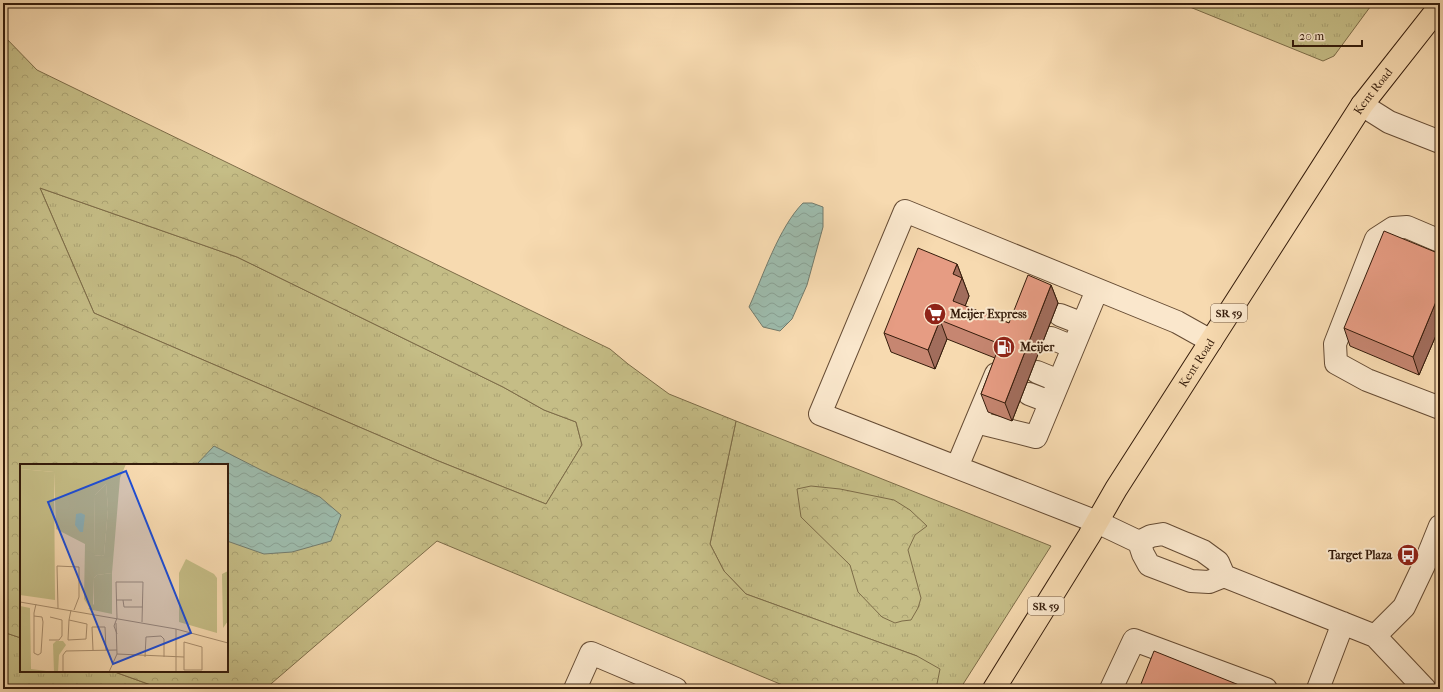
<svg xmlns="http://www.w3.org/2000/svg" width="1443" height="692" font-family="'IM FELL French Canon',serif">
<defs>
<pattern id="grass-tufts" width="24" height="20" patternUnits="userSpaceOnUse"><rect width="24" height="20" fill="#c5bd86"/><path d="M3 7l-1-3M5 7V3M7 7l1-3M15 17l-1-3M17 17v-4M19 17l1-3" fill="none" stroke="#aaa272"/></pattern>
<pattern id="forest-crowns" width="20" height="18" patternUnits="userSpaceOnUse"><rect width="20" height="18" fill="#c5bd86"/><path d="M2 6a3 3 0 1 1 6 0M12 15a3 3 0 1 1 6 0" fill="none" stroke="#aaa272"/></pattern>
<pattern id="water-waves" width="16" height="10" patternUnits="userSpaceOnUse"><rect width="16" height="10" fill="#9dbbac"/><path d="M0 5q4-4 8 0t8 0" fill="none" stroke="#88a093"/></pattern>
</defs>
<rect width="100%" height="100%" fill="#f7dab0"/>
<filter id="stains"><feTurbulence type="fractalNoise" baseFrequency=".005" numOctaves="4"/><feColorMatrix values="0 0 0 0 .2 0 0 0 0 .09 0 0 0 0 .02 0 0 0 .5 -.17"/></filter>
<radialGradient id="worn" r=".72"><stop offset=".6" stop-color="#630" stop-opacity="0"/><stop offset="1" stop-color="#630" stop-opacity=".3"/></radialGradient>
<path fill="url(#grass-tufts)" stroke="#7d6c48" d="M1180 3H1373L1334 56 1323 61Z
M40 188 237 257 503 387 544 410 576 422 582 445 546 504 436 460 94 313Z
M736 421 1051 546 960 689H936L938 686 917 656 746 594 724 571 710 544Z
M3 632 21 638V671H112L162 689H3Z"/>
<path fill="url(#forest-crowns)" stroke="#7d6c48" fill-rule="evenodd" d="M3 35 37 70 610 349 628 364 669 394 736 421 710 544 724 571 746 594 917 656 940 669 936 689H792L437 541 265 689H162L112 671H227V465H21V638L3 632ZM40 188 237 257 503 387 544 410 576 422 582 445 546 504 436 460 94 313Z
M811 486 840 489 894 500 910 510 927 526 915 535 908 550 921 598 918 608 911 620 902 621 895 623 882 617 858 592 850 565 801 517 797 489Z"/>
<path fill="url(#water-waves)" stroke="#737b6c" d="M803 203H812L823 207V227L807 285 792 319 780 331 763 327 749 307C763 276 779 227 803 203Z
M214 446 263 471 320 497 341 515 331 541 292 552 264 554 227 541V465H196Z"/>
<g fill="none" stroke-linecap="round" stroke-linejoin="round">
<g stroke="#664c34" stroke-width="24">
<path id="minor" d="M1362 105 1389 122 1440 142
M1440 241 1407 227 1393 228 1376 239 1335 344 1336 363 1367 380 1440 408
M1060 315 1083 324
M1051 338 1073 347
M1211 341 1177 322 905 211 820 414 1097 522 1139 542 1143 554 1149 565 1191 581 1209 582 1224 576
M1037 372 1059 381
M1029 394 1050 402
M976 422 1036 437 1097 290
M957 467 996 374
M1139 542 1151 536 1163 534 1203 551 1218 562 1224 576 1375 636 1425 689
M1375 636 1404 607 1425 563 1440 526
M575 689 591 653 676 689
M1111 689 1134 640 1266 689
M1318 689 1343 623"/>
</g>
<g stroke="#351c0b" stroke-width="24">
<g id="major">
<path id="s1" d="M994 689 1089 536 1116 489 1362 105 1440 6"/>
</g>
</g>
<use href="#minor" stroke="#fae7cc" stroke-width="22"/>
<use href="#major" stroke="#f7dab0" stroke-width="22"/>
</g>
<path fill="#c68671" stroke="#351c0b" d="M1440 254V326L1419 375 1350 346 1344 328Z
M957 264 969 296 965 306 1009 323 1051 285 1058 303 1012 421 988 412 981 394 995 358 947 339 935 369 891 352 884 333Z"/>
<path fill="#a16d5c" stroke="#351c0b" d="M957 264 969 296 960 319 953 301V274Z
M1051 285 1058 303 1012 421 1005 403Z
M1440 292V326L1419 375 1413 357Z
M940 320 947 339 935 369 928 350Z"/>
<path fill="#e69c83" stroke="#351c0b" d="M1384 231 1440 254V292L1413 357 1344 328Z
M918 248 957 264 953 274 962 278 953 301 1009 323 1028 275 1051 285 1005 403 981 394 1000 344 940 320 928 350 884 333Z
M1154 651 1249 689H1139Z"/>
<defs>
<g id="supermarket-disc" transform="scale(1.15)"><circle r="9.5" fill="#8f2418" stroke="#fae7cc"/><path d="M-6-5.5h2.5l.6 2H6L4.5 2H-2.5L-4.4-4H-6ZM-1.5 3.2a1.3 1.3 0 1 0 .1 0ZM3 3.2a1.3 1.3 0 1 0 .1 0Z" fill="#fff"/></g>
<g id="fuel-disc" transform="scale(1.15)"><circle r="9.5" fill="#8f2418" stroke="#fae7cc"/><path d="M-5.5-6h7V0h2V4h1.3V-2.5L3-4.5l.8-.8L6-3V5H2.5V1h-1V6h-7ZM-4.2-4.7v3.2H.2V-4.7Z" fill="#fff"/></g>
<g id="bus-disc" transform="scale(1.15)"><circle r="9.5" fill="#8f2418" stroke="#fae7cc"/><path d="M-5-6H5V4H4V6H2V4H-2V6H-4V4H-5ZM-3.5-4V0h7V-4ZM-3.5 1.2v1.5H-2V1.2ZM2 1.2v1.5H3.5V1.2Z" fill="#fff"/></g>
</defs>
<g fill-rule="evenodd">
<use href="#supermarket-disc" x="935" y="314"/>
<use href="#fuel-disc" x="1004" y="347"/>
<use href="#bus-disc" x="1408" y="555"/>
</g>
<g text-anchor="middle" stroke-width="4" stroke-linejoin="round" paint-order="stroke">
<g fill="#fae7cc" stroke="#705945" stroke-width="1">
<rect x="1211" y="304" width="36" height="18" rx="3"/>
<rect x="1028" y="597" width="36" height="18" rx="3"/>
</g>
<g font-size="11" font-weight="bold" fill="#351c0b">
<text x="1229" y="317">SR 59</text>
<text x="1046" y="610">SR 59</text>
</g>
<g font-size="12" fill="#351c0b" stroke="#fae7cc">
<text dy="4" stroke="none"><textPath href="#s1" startOffset="708">Kent Road</textPath></text>
<text dy="4" stroke="none"><textPath href="#s1" startOffset="384">Kent Road</textPath></text>
</g>
<g font-size="12" font-weight="bold" fill="#351c0b" stroke="#fae7cc" text-anchor="start">
<text x="950" y="318">Meijer Express</text>
<text x="1020" y="351">Meijer</text>
<text x="1392" y="559" text-anchor="end">Target Plaza</text>
</g>
</g>
<g transform="translate(20 464)">
<rect width="208" height="208" fill="#f7dab0"/>
<path d="M0 5 34 8 35 136 0 131ZM86 20 88 45 84 91 82 92 74 91 75 31ZM166 95 194 110 197 114V169L159 158V109ZM92 109V150L68 145 74 140V114L77 111ZM0 142 10 144 11 205 34 208H0Z" fill="#c5bd86"/>
<path d="M0 0H106L100 14 92 109 77 111 74 114 73 143H69L64 135 65 80 36 65 34 8 0 5ZM86 20 88 45 84 91 82 92 74 91 75 31ZM87 119 89 135 77 137 78 130ZM36 177H43L46 181 39 191 38 208H34L33 180Z" fill="#c5bd86" fill-rule="evenodd"/>
<path d="M208 107V157L203 164 202 110Z" fill="#c5bd86"/>
<path d="M61 49 65 51 63 68H60L55 61 56 50Z" fill="#9dbbac"/>
<path fill="none" stroke="#a98e6e" stroke-width="1" d="M97 136H112M103 136 104 143H123M0 138 156 165 208 179M38 144 37 102 59 103V133L54 146M14 152 22 153 23 158 21 189 18 191 14 189V149L16 140M49 156 67 160 66 175 48 176 49 156 51 146M156 165V208M97 170 94 162 97 154 96 118H123L122 158M29 176H39L42 172V156L30 153M73 186 72 163H85L86 186M97 190 164 193V206H182V183L164 178V193M125 193 126 173 141 172 144 175V193M43 208V191L46 187 97 186M89 208 97 190 96 159"/>
<path fill="#1d4ed8" fill-opacity="0.15" stroke="#1d4ed8" stroke-width="2" d="M106 7 171 169 93 200 28 38Z"/>
<rect width="208" height="208" fill="none" stroke="#351c0b" stroke-width="2"/>
</g>
<rect width="1443" height="692" fill="none" stroke="#f7dab0" stroke-width="16"/>
<rect x="4" y="4" width="1435" height="684" fill="none" stroke="#351c0b" stroke-width="2"/>
<rect x="8" y="8" width="1427" height="676" fill="none" stroke="#351c0b"/>
<path d="M1293 40v6h69v-6" fill="none" stroke="#351c0b" stroke-width="2"/>
<text x="1299" y="40" font-size="12" fill="#351c0b" stroke="#fae7cc" stroke-width="3" paint-order="stroke">20 m</text>
<rect width="100%" height="100%" filter="url(#stains)"/>
<rect width="100%" height="100%" fill="url(#worn)"/>
</svg>
